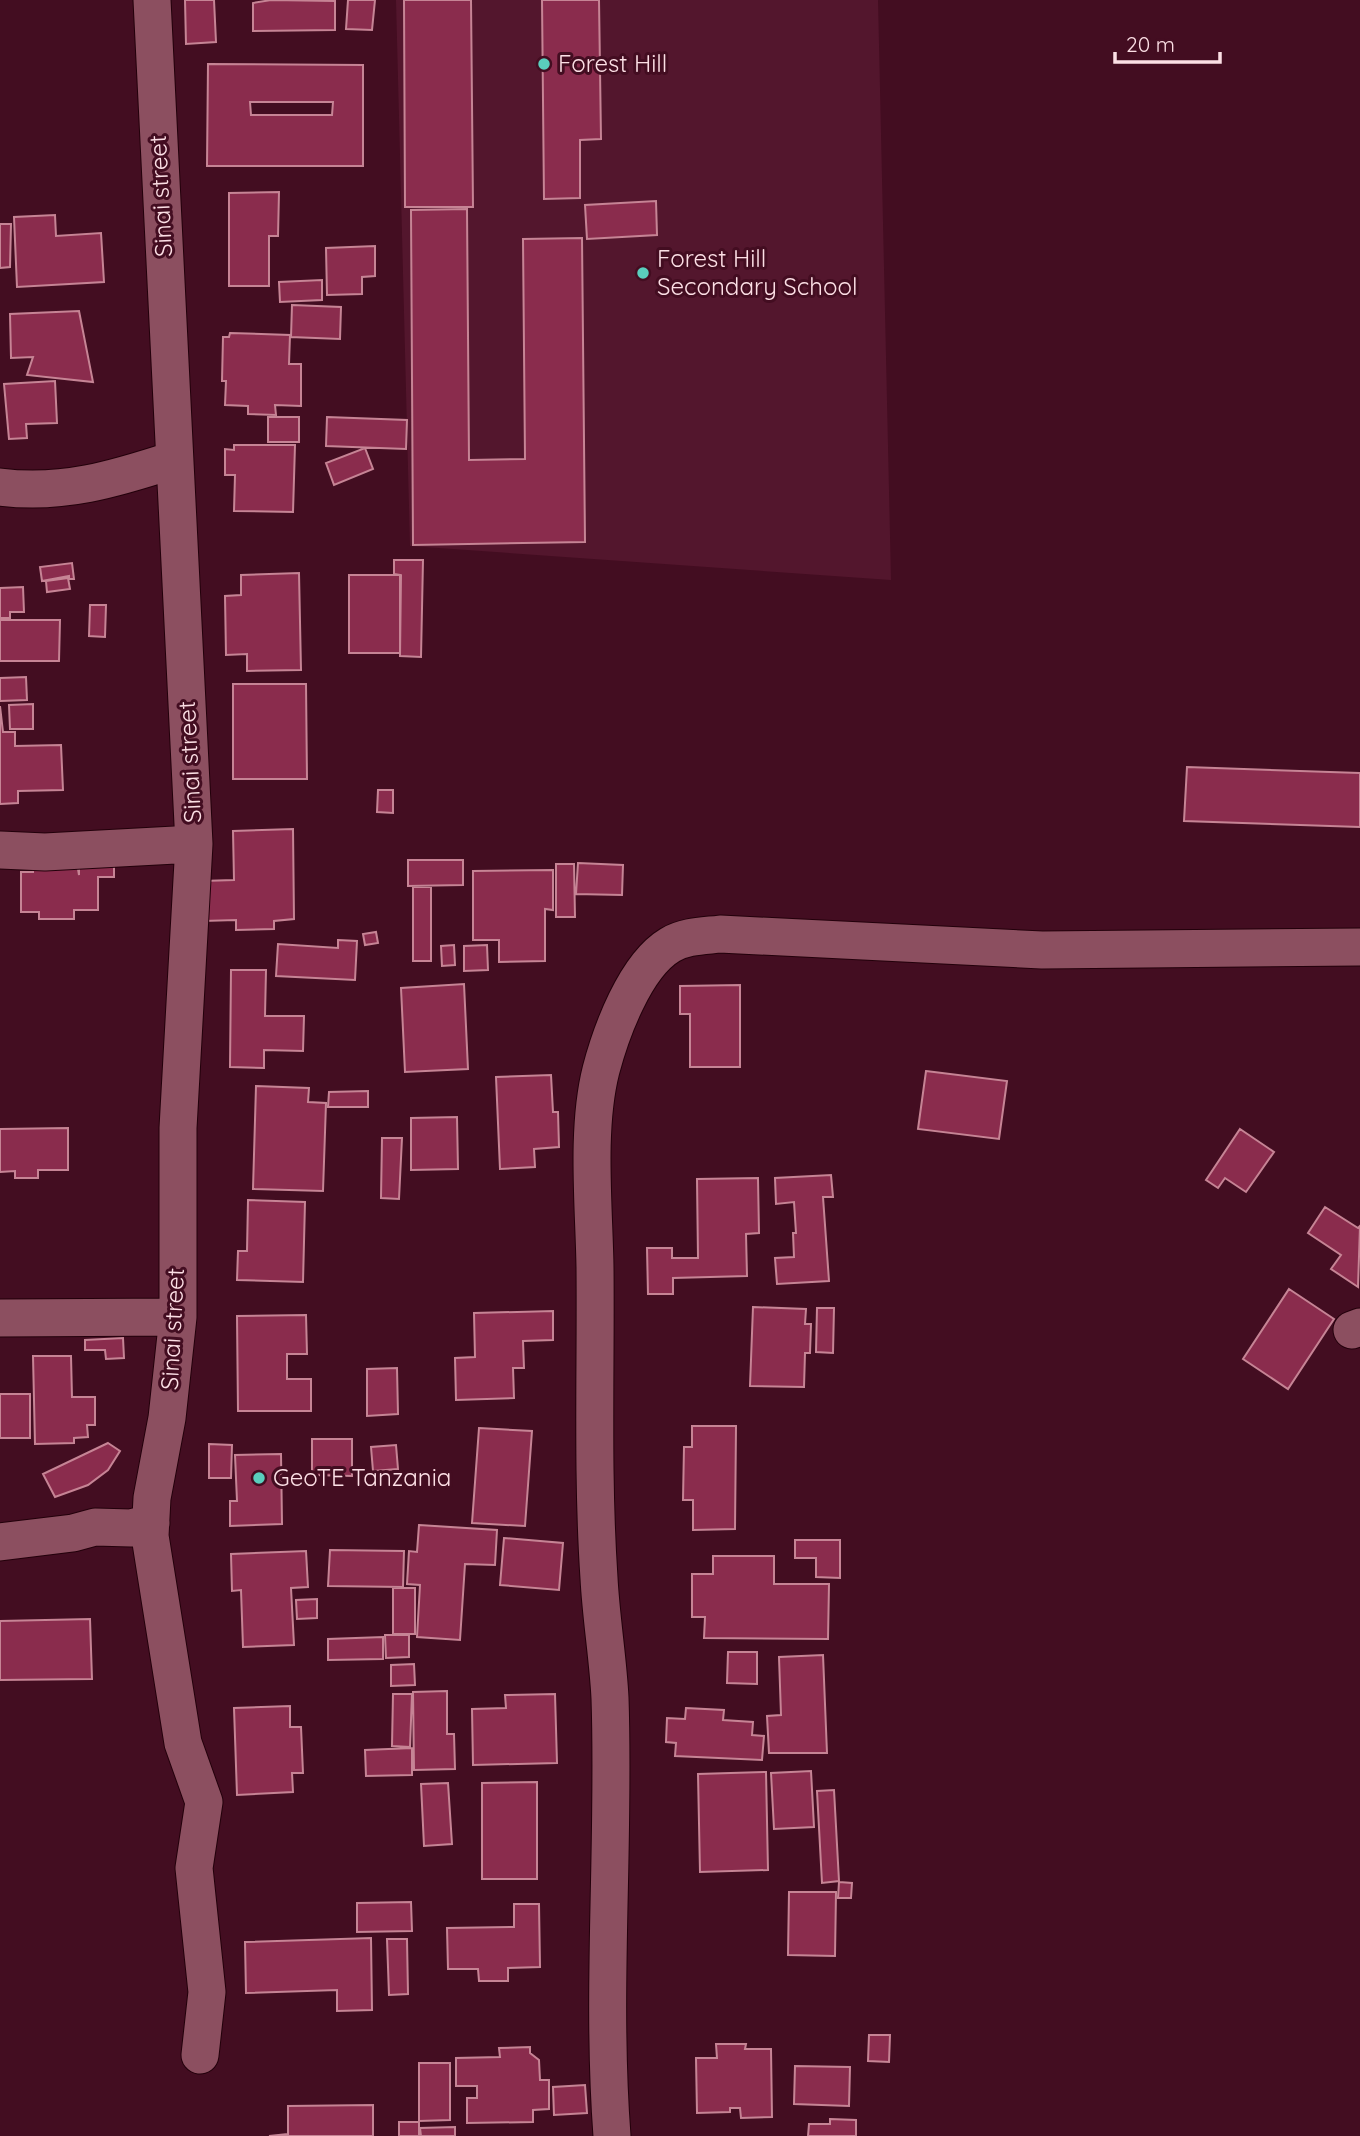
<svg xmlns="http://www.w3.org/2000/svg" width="1360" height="2136" font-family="Quicksand,sans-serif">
<rect width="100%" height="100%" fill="#430d21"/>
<path fill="#53162d" d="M396 0H878L891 580 410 546Z"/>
<path fill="#8a2c4d" stroke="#c68495" stroke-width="2" fill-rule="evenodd" d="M185 0H214L216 42 186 44Z
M271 0 335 1V30L253 31V3Z
M348 0H375L372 30 346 29Z
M404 0H471L473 207H405Z
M542 0H599L601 139 580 140V198L544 199Z
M208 64 363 65V166H207ZM250 102H333L332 115H251Z
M279 192 278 236H269V286H229V193Z
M656 201 657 235 587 239 585 205Z
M467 209 469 460 525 459 523 239 582 238 585 542 413 545 411 210Z
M55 215 56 236 101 233 104 282 17 287 14 217Z
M0 224H11L10 267 0 268Z
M375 246V276L362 277V294L327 295 326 248Z
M322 280V300L280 302 279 282Z
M292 305 341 307 340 339 291 337Z
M79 311 93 382 27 375 33 357 11 358 10 314Z
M230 333 290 335 289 364H301V406L275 405 276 415 248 414V406L225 405 226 381H222L223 337H229Z
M55 381 57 423 26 424 27 438 9 439 4 384Z
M268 417H299V442H268Z
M327 417 407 420 406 449 326 446Z
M234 445H295L293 512 234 511 235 475H225V449L234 450Z
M365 448 373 469 334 485 326 463Z
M394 560H423L421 657 400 656 401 575 394 574Z
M72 563 74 579H69V576L42 581 40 567Z
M299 573 301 670 247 671V654L226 655 225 596 241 595V575Z
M349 575H400V653H349Z
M68 578 70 589 47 592 46 581Z
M23 587 24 612H10V618H0V588Z
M90 605H106L105 637 89 636Z
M0 620H60L59 661H0Z
M26 677 27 700 0 701V678Z
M233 684H306L307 779H233Z
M33 704V729H10L9 705Z
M0 706 3 732H15V746L61 745 63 790 18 791V803L0 804Z
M1187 767 1360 773V827L1184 821Z
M378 790H393V813L377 812Z
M293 829 294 919 274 921V929L236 930V920L203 921 202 881 234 880 233 831Z
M79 857H114V877H98V910H74V919H39V912H21V872H33V864L77 863 79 875Z
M408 860H463V885L408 886Z
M578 863 623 865 622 895 576 894Z
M556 864H574L575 917H556Z
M553 870V910L545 909V961L499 962V940H473V871Z
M413 887H431V961H413Z
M376 932 378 943 365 945 363 934Z
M338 940 357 941 355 980 276 976 278 944 338 948Z
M454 945 455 965 442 966 441 946Z
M487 945 488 970 464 971V946Z
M231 970H266L265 1016H304L303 1051 264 1050V1068L230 1067Z
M464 984 468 1069 405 1072 401 988Z
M740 985V1067H690V1014H680V986Z
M926 1071 1007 1081 999 1139 918 1129Z
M551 1075 553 1112H558L559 1147 534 1149 535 1167 500 1169 496 1077Z
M256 1086 309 1088 308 1102 326 1103 323 1191 253 1189Z
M368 1091V1107H328L329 1092Z
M457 1117 458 1169 411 1170V1118Z
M68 1128V1170H38V1178H15V1171L0 1172V1129Z
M1240 1129 1274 1152 1246 1192 1225 1178 1218 1188 1206 1180Z
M382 1138H402L399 1199 381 1198Z
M831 1175 833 1197H823L829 1281 777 1284 775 1258 794 1257 793 1233H796L794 1202 776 1204 775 1178Z
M758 1178 759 1233 746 1234 747 1276 673 1278V1294H648L647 1248H672V1258H698L697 1179Z
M248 1200 305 1202 303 1282 237 1280 238 1251H247Z
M1325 1207 1358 1228 1360 1226 1358 1287 1331 1269 1341 1255 1308 1233Z
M1289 1289 1334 1319 1288 1389 1243 1359Z
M753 1307 806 1309 805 1324H811L810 1353H805L804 1387 750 1386Z
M817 1308H834L833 1353 816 1352Z
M553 1311V1340L523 1341 524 1368H513L514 1398 456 1400 455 1358 475 1357 474 1313Z
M306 1315 307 1354H287V1379H311V1411H238L237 1316Z
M123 1338 124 1358 106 1359 105 1350H85V1340Z
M33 1356H71L72 1397H95V1425H87L88 1437 74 1438V1443L35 1444Z
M397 1368 398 1414 367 1416V1369Z
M0 1394H30V1438H0Z
M692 1426H736L735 1529 693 1530V1500H683L684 1447H692Z
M479 1428 532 1431 525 1526 472 1523Z
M312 1439H352V1476L312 1475Z
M108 1443 120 1451 108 1470 88 1485 55 1497 43 1474Z
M209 1444 232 1445 231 1478H209Z
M396 1445 398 1469 373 1471 371 1447Z
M281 1454 282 1524 230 1526V1501H237L235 1455Z
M419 1525 497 1530 495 1565 465 1564 460 1640 417 1637 420 1585 407 1584 409 1551 417 1552Z
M504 1538 563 1543 559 1590 500 1585Z
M795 1540H840V1578L816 1577V1558H795Z
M330 1550 404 1551 403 1587 328 1586Z
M306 1551 308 1587 291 1588 294 1645 243 1647 241 1590 232 1591 231 1554Z
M713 1556H774V1584H829L828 1639 704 1638 705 1617H692V1574H713Z
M393 1588H415V1634H393Z
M317 1599V1618L297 1619 296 1600Z
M90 1619 92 1679 0 1680V1621Z
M385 1635H409V1657L386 1658Z
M383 1637V1659L328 1660V1639Z
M728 1652H757V1684L727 1683Z
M823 1655 827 1753H769L767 1716 781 1715 779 1657Z
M414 1664 415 1685 391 1686V1665Z
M447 1691V1734H454L455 1769 414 1770 413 1692Z
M393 1694H412L410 1747 392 1746Z
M555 1694 557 1763 473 1765 472 1709 506 1708 505 1695Z
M290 1706V1727H301L303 1773H292L293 1792 237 1795 234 1708Z
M686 1708 724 1710 723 1720 753 1722 752 1735 764 1736 762 1760 675 1756 676 1743 666 1742 667 1718 685 1719Z
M412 1748V1775L366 1776 365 1750Z
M811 1771 814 1827 774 1829 771 1773Z
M766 1772 768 1870 700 1872 698 1774Z
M537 1782V1879H482V1783Z
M448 1783 452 1844 424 1846 421 1784Z
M834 1790 839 1881 822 1883 817 1791Z
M839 1882 852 1883 851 1898H838Z
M789 1892H836L835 1956 788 1955Z
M411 1902 412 1931 357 1932V1903Z
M514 1904H539L540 1967 508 1968V1981H479L478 1969H448L447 1928 514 1927Z
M371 1938 372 2010 337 2011V1990L246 1993 245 1942Z
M387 1939H407L408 1994 389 1995Z
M869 2035H890L889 2062 868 2061Z
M716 2044H746L745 2049H771L772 2117 741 2118 740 2108H730V2112L697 2113 696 2058H717Z
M530 2047V2053L539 2060 540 2080H549V2109L533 2110V2122L467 2123V2098H477V2086H456V2058L500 2057 499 2048Z
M419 2063H450V2120L419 2121Z
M795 2066 850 2067 849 2106 794 2104Z
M585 2085 587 2113 554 2115 553 2087Z
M373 2105V2136H269L288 2134V2106Z
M830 2119 856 2120V2136H808L809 2124H830Z
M399 2122H419V2136H399Z
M455 2127V2136H421L420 2128Z"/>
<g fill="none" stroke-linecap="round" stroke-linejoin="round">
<g stroke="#23000b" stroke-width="39">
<path id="minor" d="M152 0 194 844 178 1128V1317L167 1418 152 1498 150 1536 183 1743 204 1802 194 1868 207 1992 200 2055
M0 487C62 495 115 479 173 460
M0 850 45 852 194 844
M0 1318 178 1317
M1352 1330 1360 1327
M0 1542 73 1533 95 1527 131 1528 151 1523
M612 2136C601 1990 615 1844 610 1698 608 1658 601 1618 599 1578 592 1474 596 1370 595 1267 594 1206 586 1129 601 1070 611 1032 635 966 670 945 685 936 703 936 720 934L1042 950 1360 947"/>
</g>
<use href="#minor" stroke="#8c4f60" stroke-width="37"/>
</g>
<g fill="#5acebd" stroke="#430d21" stroke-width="2.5">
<circle cx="544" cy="64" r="7"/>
<circle cx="643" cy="273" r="7"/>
<circle cx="259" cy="1478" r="7"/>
</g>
<g text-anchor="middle" stroke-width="6" stroke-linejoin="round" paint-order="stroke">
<g font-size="24" fill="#fcdfe5" stroke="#430d21" text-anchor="start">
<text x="558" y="72">Forest Hill</text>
<text x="657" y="267">Forest Hill<tspan x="657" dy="28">Secondary School</tspan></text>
<text x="273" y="1486">GeoTE Tanzania</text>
</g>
<g font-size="24" fill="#fcdfe5" stroke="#430d21">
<text transform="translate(161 196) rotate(-93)" y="8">Sinai street</text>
<text transform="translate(190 762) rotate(-93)" y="8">Sinai street</text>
<text transform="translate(173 1329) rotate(-87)" y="8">Sinai street</text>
</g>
</g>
<path d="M1115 52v10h105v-10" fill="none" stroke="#fcdfe5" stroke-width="3.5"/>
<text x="1126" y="52" font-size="21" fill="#fcdfe5" stroke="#430d21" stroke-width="5" paint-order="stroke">20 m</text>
</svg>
